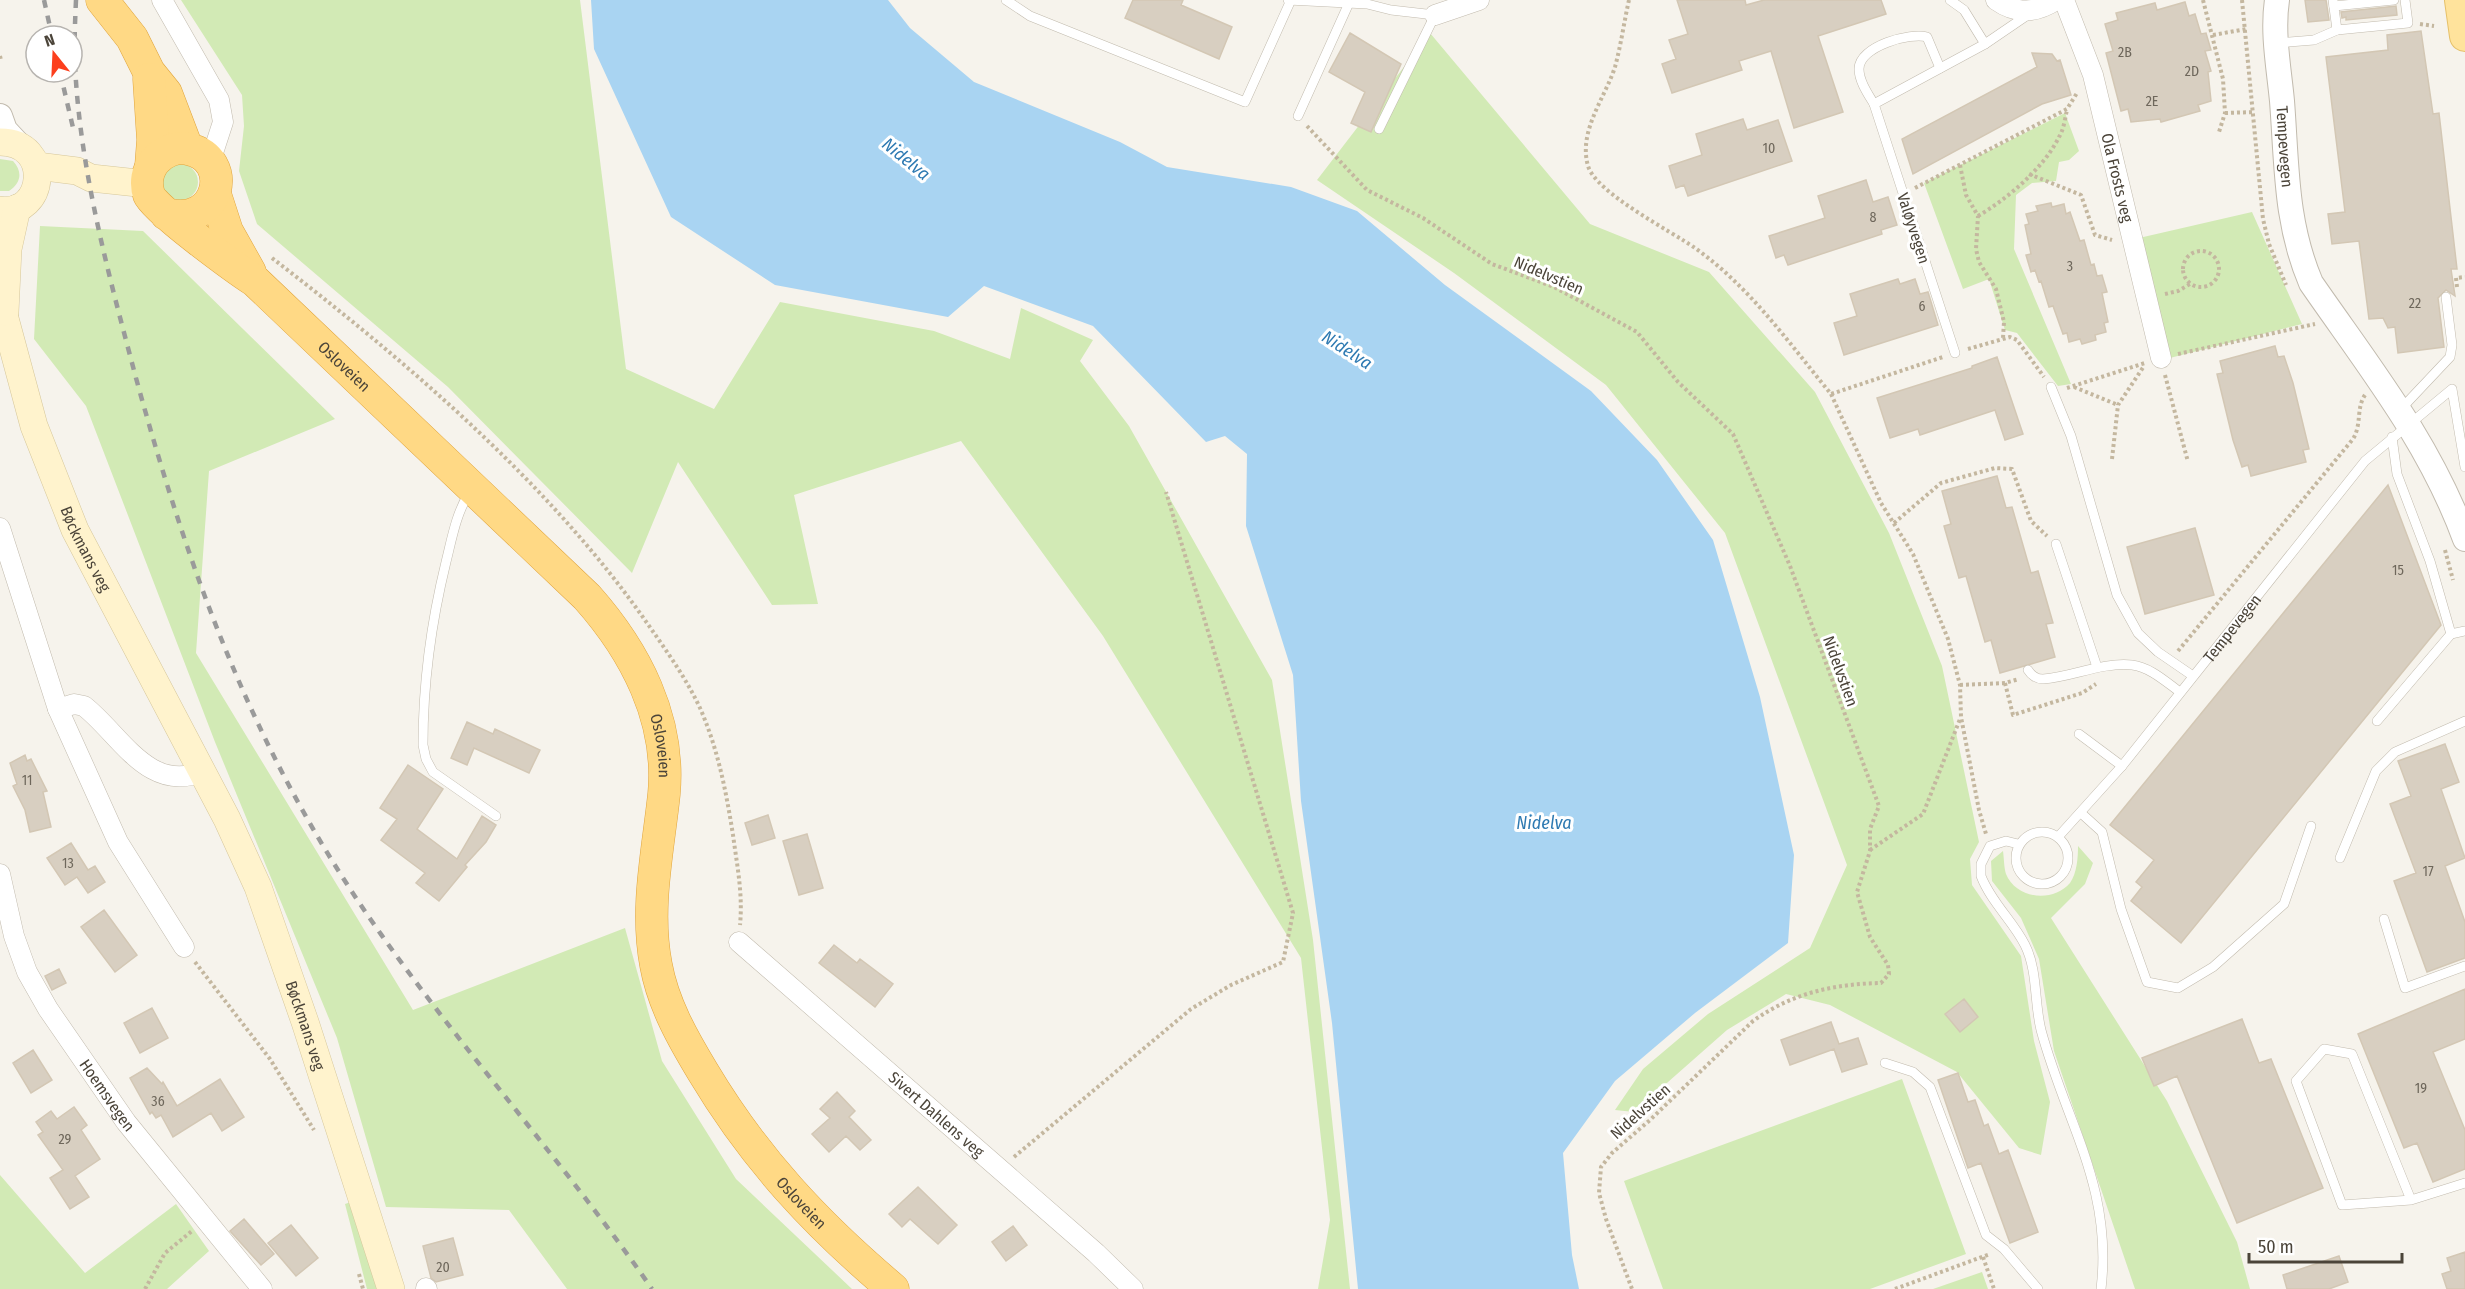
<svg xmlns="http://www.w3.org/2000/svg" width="2465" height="1289" font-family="'Fira Sans Condensed',sans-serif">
<rect width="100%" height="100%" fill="#f6f3ec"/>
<path fill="#d2eab5" d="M181 0H580L626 369 714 409 780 302 934 331 1010 359 1021 308 1093 340 1080 361 1129 426 1272 680 1313 940 1350 1289H1318L1330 1220 1301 958 1103 636 961 441 794 495 818 604 772 605 678 462 632 573 448 387 257 224 239 171 244 126 242 95Z
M1430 33 1590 224 1709 272 1815 392 1889 533 1942 666 1979 842 1970 859 1972 885 2021 956 2034 1041 2050 1102 2041 1155 2019 1148 1957 1072 1830 1005 1786 994 1727 1030 1634 1112 1615 1110 1643 1069 1708 1014 1810 948 1847 865 1725 533 1606 385 1454 273 1317 180Z
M2065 113 2079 151 2069 160 2059 162 2056 181 2032 183 2016 195 2014 249 2071 384 2058 386 2017 333 2005 330 1989 279 1963 289 1924 183Z
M0 159 13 161C23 172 21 183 9 191H0Z
M162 182a18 18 0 1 1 36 0a18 18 0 1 1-36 0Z
M2252 212 2302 324 2166 359 2139 238Z
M40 226 143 231 335 419 209 471 196 653 413 1010 625 928 662 1061 736 1179 852 1289H567L509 1210 386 1207 337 1038 215 742 86 406 34 339Z
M2078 846 2093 863 2085 884 2051 918 2167 1101 2237 1242 2250 1289H2135L2054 1051 2039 959 2021 918 1992 881 1991 861 2003 851C2004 858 2004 868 2006 874 2016 899 2053 903 2070 883 2077 873 2078 858 2078 846Z
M1902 1079 1966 1254 1870 1289H1663L1624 1181Z
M0 1175 85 1273 176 1204 209 1251 167 1289H0Z
M351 1202 378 1289H367L345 1204Z
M1982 1272 1988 1289H1933Z"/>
<path fill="#a9d4f2" d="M591 0H888L910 28 974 82 1120 142 1167 167 1291 187 1357 211 1445 285 1591 391 1657 460 1713 540 1760 697 1794 855 1788 943 1695 1013 1615 1081 1563 1153 1572 1255 1579 1289H1358L1332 1023 1301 801 1293 675 1246 526 1247 454 1225 436 1206 442 1093 326 984 286 948 317 775 285 671 217 594 49Z"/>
<path fill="#d8cfc1" stroke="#d3c7b4" stroke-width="1.5" d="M1133 0H1183L1181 5 1232 27 1219 59 1125 18Z
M1677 0H1745L1746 5 1764 0H1881L1886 14 1818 36 1843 112 1794 128 1771 51 1739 61 1742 70 1672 93 1662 64 1676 59 1669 40 1688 34Z
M2305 0H2326L2329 20 2308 22Z
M2185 2 2189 16 2195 14 2201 34 2206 33 2211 50 2205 51 2211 71 2208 72 2211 101 2198 105 2200 111 2161 122 2160 119 2131 122 2128 109 2121 111 2106 53 2113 51 2105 24 2118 20 2116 13 2155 3 2157 10Z
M2396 6 2397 15 2346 20V17L2342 18 2341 12Z
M2421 31 2433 114 2439 113 2457 269H2451L2455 296 2446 290 2438 298 2444 347 2398 353 2395 327 2388 328 2383 318 2369 319 2359 241 2332 244 2328 214 2345 212 2326 57 2388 50 2387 35Z
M1350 33 1401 64 1371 132 1351 123 1365 92 1329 72Z
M2032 53 2052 54 2057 61 2060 60 2071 95 2042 104 1913 174 1902 139 2037 67Z
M1743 119 1747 130 1778 120 1792 161 1688 196 1684 185 1676 188 1669 166 1702 155 1696 134Z
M1866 180 1873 202 1888 197 1897 225 1881 230 1882 234 1788 265 1784 255 1776 258 1769 236 1825 218 1818 196Z
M2051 203 2052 207 2064 204 2066 214 2070 212 2080 241 2084 240 2091 265 2094 264 2097 276 2102 275 2107 292 2102 293 2108 322 2104 323 2106 332 2095 335 2096 340 2082 344 2080 339 2069 342 2067 333 2063 334 2053 306 2049 307 2041 281 2039 282 2035 270 2031 272 2026 255 2031 254 2025 225 2029 224 2026 214 2038 211 2036 206Z
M1898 279 1900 284 1915 279 1920 294 1928 292 1938 325 1844 355 1834 323 1857 316 1850 294Z
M2275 346 2278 357 2284 356 2293 383 2309 449 2303 450 2306 462 2251 476 2248 465 2242 467 2233 440 2217 374 2223 373 2220 361Z
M1997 357 2023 434 2005 440 1995 410 1920 435 1918 429 1890 438 1877 398 1972 368V366Z
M1997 476 2006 508 2012 507 2031 573 2038 571 2053 623 2046 624 2055 657 2000 673 1991 640 1985 642 1966 576 1959 578 1944 526 1951 524 1942 491Z
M2388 485 2441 625 2181 943 2131 901 2142 887 2136 882 2154 860 2110 825Z
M2195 528 2214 595 2145 614 2127 547Z
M467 722 493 734 495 729 540 750 529 773 474 748 467 765 451 758Z
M2445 744 2459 782 2441 789 2465 858 2445 866 2465 922V958L2427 972 2394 881 2416 873 2390 804 2411 796 2398 761Z
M25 755 27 761 31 759 47 791 43 792 51 827 30 832 25 810 13 786 17 784 10 763Z
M408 765 443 789 417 829 457 859 482 816 496 825 486 842 465 865 467 867 439 901 416 883 425 873 381 840 397 819 380 808Z
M768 815 775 838 752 845 745 823Z
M807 834 823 888 799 895 783 841Z
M71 843 88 870 95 866 105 882 88 893 77 877 65 885 47 858Z
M104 910 137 955 115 972 81 927Z
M834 945 857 963 860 959 893 984 875 1007 819 963Z
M59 969 66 983 52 990 45 976Z
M2465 989V1039L2433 1052 2465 1130V1169L2433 1182 2417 1143 2404 1148 2358 1034Z
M1964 999 1978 1017 1960 1032 1945 1014Z
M152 1008 168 1038 140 1053 124 1023Z
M2242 1019 2259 1063 2271 1059 2323 1188 2237 1223 2177 1076 2154 1086 2142 1058Z
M1831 1022 1839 1044 1858 1038 1867 1064 1842 1072 1834 1049 1790 1065 1781 1040Z
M33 1050 52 1080 31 1093 13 1063Z
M147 1068 162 1084 163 1082 177 1106 220 1079 244 1117 222 1131 211 1113 173 1137 161 1115 156 1118 152 1112 150 1114 130 1078Z
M1958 1073 1968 1102 1975 1100 1984 1126 1988 1124 1999 1154 2008 1150 2038 1232 2010 1243 1981 1163 1968 1168 1938 1080Z
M837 1092 855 1111 849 1117 871 1140 860 1150 846 1136 829 1152 812 1134 830 1118 820 1109Z
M74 1107 87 1125 81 1130 100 1159 75 1176 89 1197 70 1209 50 1178 63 1170 38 1135 43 1132 36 1122 51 1111 57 1119Z
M918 1187 957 1225 938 1244 910 1219 902 1227 889 1214Z
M244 1219 274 1254 261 1265 230 1231Z
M291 1225 318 1258 296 1276 268 1243Z
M1013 1226 1027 1245 1006 1261 992 1242Z
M453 1238 463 1275 436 1282 431 1278 423 1246Z
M2465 1252V1289H2447L2442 1274 2451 1271 2447 1258Z
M2339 1256 2348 1282 2329 1289H2287L2283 1275Z"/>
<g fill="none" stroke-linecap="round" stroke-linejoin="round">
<g stroke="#c2bbae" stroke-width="10">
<g id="service">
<path d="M1006 0 1030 16 1245 102 1291 0"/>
<path d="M1288 0 1367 4 1391 10 1435 15 1379 129"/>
<path d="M1950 0 1964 10 1985 44"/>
<path d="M2333 0 2337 30"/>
<path d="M2334 6 2394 0"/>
<path d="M2277 43 2314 40 2337 30 2408 23 2405 0"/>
<path d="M1874 104C1868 94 1859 81 1859 69 1859 46 1911 32 1927 37L1940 68"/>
<path d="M1298 116 1349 3"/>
<path d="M1955 353 1874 104 1985 44 2029 14"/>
<path d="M2051 387 2071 436 2117 595 2138 633 2158 652 2193 676"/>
<path d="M2400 410 2450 357 2452 345 2446 297"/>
<path d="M2392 437 2397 474 2430 561 2451 634 2465 631"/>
<path d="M469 493C456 514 452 538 446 562 431 623 423 682 423 745L426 759 433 772 496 816"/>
<path d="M2056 544 2097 667"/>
<path d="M2028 670C2031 675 2037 679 2043 679 2073 677 2101 662 2132 665 2150 667 2166 682 2180 692"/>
<path d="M2377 721 2451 634"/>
<path d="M2079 734 2122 766"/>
<path d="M2081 813 2102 832 2121 909 2147 982 2178 988 2213 967 2284 904 2311 826"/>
<circle cx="2042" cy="858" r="26"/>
<path id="s1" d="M2058 837 2122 766 2365 461 2452 389 2465 467"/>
<path d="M2018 844 2006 841 1990 846 1981 864V876C1991 902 2013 921 2025 945 2038 971 2034 1002 2041 1030 2066 1123 2113 1187 2101 1289"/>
<path d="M2340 858 2376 771 2395 752 2465 721"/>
<path d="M2384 919 2405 988 2465 966"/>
<path d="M1885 1063 1913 1072 1930 1087 1986 1235 2004 1249 2038 1289"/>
<path d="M2411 1200 2352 1054 2324 1049 2296 1081 2342 1205 2411 1200 2465 1183"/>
</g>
</g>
<g stroke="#c2bbae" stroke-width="21">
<g id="minor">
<path d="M162 0 219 100 223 122 210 162"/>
<path d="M1996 0C2017 15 2036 13 2056 0"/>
<path id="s2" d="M2064 0 2093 75 2161 358"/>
<path d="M1435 15 1479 0"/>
<path d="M0 528 58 709 74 704 84 706C120 734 149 795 203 771"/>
<path d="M58 709 118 842 184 947"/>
<path id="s3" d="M0 874 14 936 27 972 48 1009 126 1122 262 1289"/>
<path id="s4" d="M739 942 1096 1253 1133 1289"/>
<path d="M426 1288 427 1289"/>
</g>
</g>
<g stroke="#c2bbae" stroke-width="26">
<g id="tertiary">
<path id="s5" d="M2277 0C2272 33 2279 69 2282 101 2287 165 2285 222 2311 283 2369 367 2429 441 2465 539"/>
<path d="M0 116 5 130 18 144"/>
</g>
</g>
<g stroke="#d6c79b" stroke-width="28">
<g id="secondary">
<path d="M0 142C54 142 45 217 0 210"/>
<path d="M37 166 77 171 91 178 147 184"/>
<path id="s6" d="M0 300 34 426 75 530 227 819 258 887 305 1022 391 1289"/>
<path d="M5 312 8 249 17 208"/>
</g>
</g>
<g stroke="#e6c16a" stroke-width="32">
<path id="primary" d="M2460 0 2465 36"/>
</g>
<g stroke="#e0a43c" stroke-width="33">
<g id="trunk">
<path d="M102 0 132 38 149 72 166 93 187 148"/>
<path d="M149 79 153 140 151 166"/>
<path d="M215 194 227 231 250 272"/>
<path id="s7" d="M166 214C220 229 235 158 188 149 176 146 163 152 155 161 147 171 145 183 149 195 154 209 238 270 255 281L587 597C635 651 671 719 664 794 658 851 645 908 656 965 663 1004 683 1039 703 1072 755 1159 816 1224 893 1289"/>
</g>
</g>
<path stroke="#c4b79f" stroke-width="4" stroke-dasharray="3 3" stroke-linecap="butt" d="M1629 0C1624 22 1621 45 1615 67 1605 98 1578 131 1588 166 1596 193 1671 231 1695 248 1750 287 1789 343 1831 394L1943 357
M2203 0 2223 79 2225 113 2219 132
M2242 0 2263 219 2269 244 2286 285
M2420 24 2434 26
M2213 35 2246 29
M0 56 1 60
M2225 113 2254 112
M1307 126 1367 190 1423 218 1492 264 1554 287 1637 332 1678 382 1733 434 1790 566 1879 806 1870 829V851L1857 892 1870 937 1888 965 1889 974 1881 983C1834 984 1792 993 1753 1021L1650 1120 1612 1153 1601 1167 1599 1193 1606 1219 1632 1289
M1960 165 1966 195 1978 216 1976 249 1979 262 1996 289 2004 322 2003 338
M2029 174 2081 195 2095 235 2112 240
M1915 188 2067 109 2077 93
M1978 216C2007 199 2044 168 2059 137 2064 129 2065 118 2067 110
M2183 269a18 18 0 1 1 36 0a18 18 0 1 1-36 0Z
M272 258C406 361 550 484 647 623 666 650 686 678 700 708 718 749 726 791 733 835 737 865 743 894 740 925
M2457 287 2456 278 2465 277
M2165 294 2178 291 2190 284
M1968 349 2010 337 2017 340 2044 377
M2178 354 2315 324
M2165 375 2188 462
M2074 387 2118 405
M2067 388 2145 363
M1831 394 1881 503 1913 554 1948 639 1960 685 1961 717 1979 810 1986 834
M2112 459 2118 405 2144 366
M1894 523 1941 483 1995 468 2012 469 2031 521 2047 536
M2445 550 2453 580
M2178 651 2353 439C2362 424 2356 408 2365 395
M2005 683 2013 715 2082 693 2096 684
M1960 685 2005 683 2019 679
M1870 850 1923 814 1960 719
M195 962 270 1059 314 1130
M1014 1157 1191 1009 1231 985 1283 962 1293 913 1166 492
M1983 1257 1994 1289
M359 1274 363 1289
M145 1289 165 1253 192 1231
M1895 1289 1990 1254"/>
<use href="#service" stroke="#fff" stroke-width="9"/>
<use href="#minor" stroke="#fff" stroke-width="20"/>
<use href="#tertiary" stroke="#fff" stroke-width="24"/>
<use href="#secondary" stroke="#fff3cd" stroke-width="27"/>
<use href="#primary" stroke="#ffe39c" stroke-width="30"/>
<use href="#trunk" stroke="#ffd985" stroke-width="32"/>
<path stroke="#9a9a9a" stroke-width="4.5" stroke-dasharray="8 8" stroke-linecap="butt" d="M44 0 52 36
M76 0C75 22 74 44 75 65 80 171 109 276 136 378 190 575 253 750 371 920 459 1047 564 1162 652 1289
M60 72 74 132"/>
</g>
<g text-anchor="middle" stroke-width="6" stroke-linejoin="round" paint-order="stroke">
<g font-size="14" fill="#6e675b">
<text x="2125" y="57">2B</text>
<text x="2192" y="76">2D</text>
<text x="2152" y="106">2E</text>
<text x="1769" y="153">10</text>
<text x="1873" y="222">8</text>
<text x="2070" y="271">3</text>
<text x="2415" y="308">22</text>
<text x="1922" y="311">6</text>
<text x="2398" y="575">15</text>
<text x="27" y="785">11</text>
<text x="68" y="868">13</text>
<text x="2428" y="876">17</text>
<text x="2421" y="1093">19</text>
<text x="158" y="1106">36</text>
<text x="65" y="1144">29</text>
<text x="443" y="1272">20</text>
</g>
<g font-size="16" fill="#4b4439" stroke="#fff">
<text dy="6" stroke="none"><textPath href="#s5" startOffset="147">Tempevegen</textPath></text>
<text dy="6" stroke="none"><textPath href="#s2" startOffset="186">Ola Frosts veg</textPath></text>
<text transform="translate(1914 228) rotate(72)" y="6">Valøyvegen</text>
<text transform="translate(1549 275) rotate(23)" y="6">Nidelvstien</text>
<text dy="6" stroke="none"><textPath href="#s7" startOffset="450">Osloveien</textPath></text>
<text dy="6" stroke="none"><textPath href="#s6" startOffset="264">Bøckmans veg</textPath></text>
<text dy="6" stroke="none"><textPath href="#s1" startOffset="272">Tempevegen</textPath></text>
<text transform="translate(1841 671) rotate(70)" y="6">Nidelvstien</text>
<text dy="6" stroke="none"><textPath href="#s7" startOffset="954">Osloveien</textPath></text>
<text dy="6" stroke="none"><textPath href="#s6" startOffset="790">Bøckmans veg</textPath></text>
<text dy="6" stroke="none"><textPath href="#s3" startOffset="249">Hoemsvegen</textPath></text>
<text transform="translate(1640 1111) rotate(-42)" y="6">Nidelvstien</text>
<text dy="6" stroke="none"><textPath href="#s4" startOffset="262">Sivert Dahlens veg</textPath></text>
<text dy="6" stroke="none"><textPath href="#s7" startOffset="1456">Osloveien</textPath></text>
</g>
<g font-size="18" font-style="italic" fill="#2e7ab2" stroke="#fff">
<text transform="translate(906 159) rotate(39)" y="6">Nidelva</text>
<text transform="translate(1347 350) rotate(33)" y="6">Nidelva</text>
<text x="1544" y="829">Nidelva</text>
</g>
</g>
<g transform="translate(54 54) rotate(342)"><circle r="28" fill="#ffffff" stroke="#b7b4b0" stroke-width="1.5"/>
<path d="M0-4.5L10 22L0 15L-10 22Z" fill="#fc3f1d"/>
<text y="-9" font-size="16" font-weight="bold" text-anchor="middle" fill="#4b4439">N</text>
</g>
<path d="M2249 1253v9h153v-9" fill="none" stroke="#4b4439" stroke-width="3"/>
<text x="2258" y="1253" font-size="18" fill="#4b4439" stroke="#ffffff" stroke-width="4.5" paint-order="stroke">50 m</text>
</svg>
